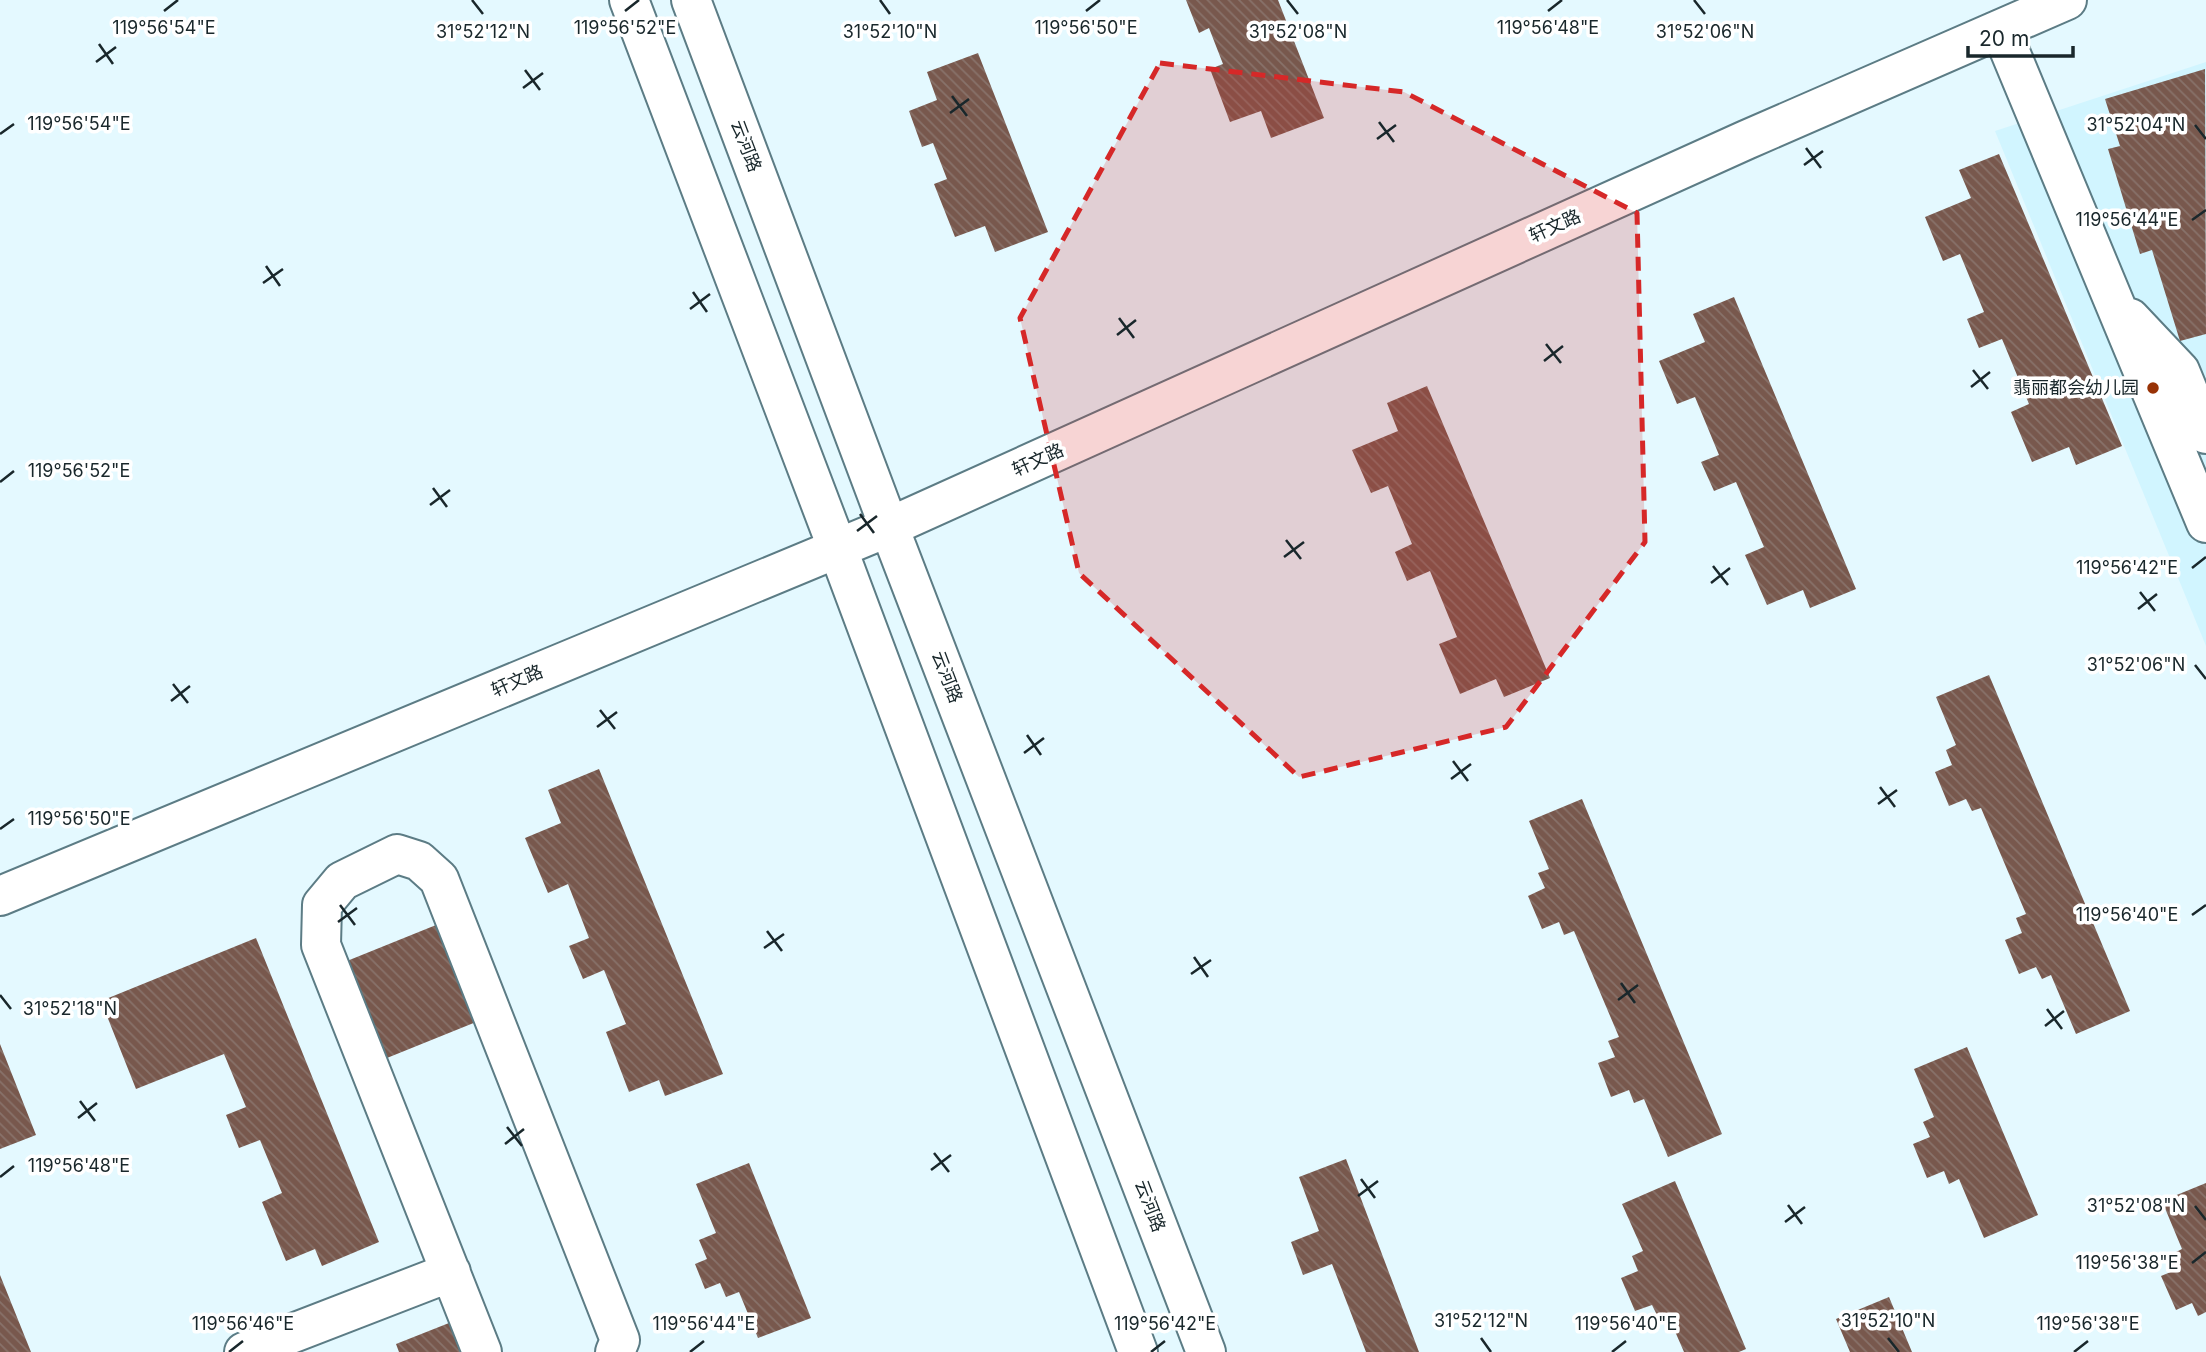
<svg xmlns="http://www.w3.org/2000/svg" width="2206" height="1352" font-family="Inter,'Noto Sans SC',sans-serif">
<defs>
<pattern id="building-back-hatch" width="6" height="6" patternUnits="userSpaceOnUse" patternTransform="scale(1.75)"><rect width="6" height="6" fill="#78584d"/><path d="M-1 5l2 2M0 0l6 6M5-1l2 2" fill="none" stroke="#88726a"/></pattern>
</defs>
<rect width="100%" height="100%" fill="#e4f9ff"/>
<path fill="#d1f5ff" d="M2206 62V646L1995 131Z"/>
<path fill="url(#building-back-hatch)" d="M1186 0H1278L1324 118 1271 138 1261 111 1230 122 1210 69 1223 64 1209 28 1199 33Z
M978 53 1048 232 995 252 985 226 955 237 934 184 947 179 933 143 922 147 909 111 937 100 927 72Z
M2205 69 2206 334 2180 341 2152 250 2140 254 2108 149 2120 146 2105 99Z
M1999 154 2122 446 2076 465 2069 447 2032 462 2011 412 2029 404 2002 339 1979 348 1967 319 1984 312 1960 254 1943 261 1925 217 1971 198 1959 170Z
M1734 297 1856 589 1810 608 1803 590 1767 605 1745 555 1764 547 1736 482 1714 491 1701 462 1719 455 1695 397 1677 404 1659 361 1705 342 1693 314Z
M1427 386 1550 678 1504 697 1496 679 1460 694 1439 644 1457 637 1430 571 1407 581 1395 552 1412 544 1388 486 1371 493 1352 450 1398 431 1387 403Z
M1989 675 2130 1011 2076 1034 2051 975 2042 979 2036 967 2019 974 2005 940 2022 933 2016 918 2026 914 1981 808 1972 811 1966 799 1949 806 1935 772 1952 765 1946 750 1956 745 1936 697Z
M599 769 723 1074 665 1096 659 1080 629 1092 606 1032 626 1024 604 970 583 979 569 946 589 938 568 884 548 893 525 838 561 823 548 790Z
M1582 799 1722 1134 1668 1157 1644 1099 1634 1103 1629 1090 1611 1097 1598 1063 1615 1057 1608 1041 1619 1037 1574 931 1564 935 1559 922 1542 929 1528 896 1545 888 1538 873 1549 869 1529 821Z
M441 923 481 1020 382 1060 342 963Z
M256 938 379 1242 322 1266 315 1249 286 1261 262 1202 282 1193 260 1140 239 1148 226 1115 246 1107 224 1054 136 1089 101 1001Z
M0 1044 36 1135 0 1149Z
M1967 1047 2038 1215 1984 1238 1959 1179 1949 1184 1944 1171 1927 1178 1913 1144 1930 1137 1923 1122 1934 1117 1914 1069Z
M1346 1159 1419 1352H1366L1332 1264 1303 1275 1291 1242 1319 1231 1299 1177Z
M749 1163 811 1318 758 1338 739 1292 726 1297 720 1283 705 1289 695 1264 707 1259 699 1240 716 1233 696 1184Z
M1675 1181 1746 1349 1739 1352H1684L1667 1313 1658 1317 1652 1305 1635 1311 1621 1278 1638 1271 1632 1256 1643 1251 1622 1204Z
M2206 1183V1312L2198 1316 2192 1303 2176 1310 2161 1276 2178 1269 2172 1254 2182 1249 2162 1201Z
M0 1275 31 1352H0Z
M1889 1297 1912 1352H1850L1836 1319Z
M449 1323 460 1352H399L396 1344Z"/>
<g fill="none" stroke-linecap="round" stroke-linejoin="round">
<g stroke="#5c7c85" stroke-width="42">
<path id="minor" d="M629 0 837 547 1138 1352
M691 0 889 527 1206 1352
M2001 30 2206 523
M2130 318 2180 371 2206 434
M0 896 889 527 1746 140 2067 0
M244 1352 451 1272
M482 1352 321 945 322 905 342 881 397 854 419 861 439 879 620 1340 615 1352"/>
</g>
<use href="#minor" stroke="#fff" stroke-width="38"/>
</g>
<path fill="#d62828" fill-opacity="0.2" stroke="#d62828" stroke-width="5" stroke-dasharray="14 9" stroke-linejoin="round" d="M1160 63 1404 92 1637 213 1645 542 1506 727 1299 777 1079 573 1020 318Z"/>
<path fill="none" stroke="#19272b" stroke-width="2.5" d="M472 0 483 14M880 0 890 14M1287 0 1298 14M1694 0 1705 14M164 11 178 0M625 11 639 0M1086 11 1100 0M1548 11 1562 0M99 44 113 64M96 62 116 47M525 70 540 90M523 88 543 73M952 96 967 116M950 113 969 99M1379 122 1394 142M2195 125 2206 139M0 134 14 124M1377 139 1396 125M1806 148 1821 168M1804 165 1823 151M2192 220 2206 210M266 266 280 286M263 283 283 269M693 292 707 312M690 309 710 294M1119 318 1134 338M1117 335 1136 320M1546 344 1561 363M1544 361 1563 346M1973 370 1988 389M1971 387 1990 372M0 482 14 471M433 488 447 507M430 505 450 490M860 514 874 533M857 531 877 516M1286 540 1301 559M1284 557 1304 542M1713 566 1728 585M2192 568 2206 557M1711 583 1730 568M2140 592 2155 611M2138 609 2157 594M2195 665 2206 679M173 684 188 703M171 701 190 686M600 710 615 729M597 727 617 712M1027 735 1041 755M1024 753 1044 738M1453 761 1468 781M1451 779 1471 764M1880 787 1895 807M1878 804 1897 790M0 829 14 819M340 905 355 925M2192 915 2206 905M338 922 357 908M767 931 782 951M764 948 784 934M1194 957 1208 977M1191 974 1211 960M1621 983 1635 1003M0 995 11 1009M1618 1000 1638 985M2047 1009 2062 1029M2045 1026 2064 1011M80 1101 95 1121M78 1118 97 1103M507 1127 522 1146M505 1144 524 1129M934 1153 949 1172M931 1170 951 1155M0 1177 14 1166M1361 1179 1375 1198M1358 1196 1378 1181M1788 1205 1802 1224M2195 1206 2206 1220M1785 1222 1805 1207M2192 1263 2206 1252M1481 1338 1491 1352M1888 1338 1899 1352M229 1352 243 1341M690 1352 704 1341M1151 1352 1165 1341M1612 1352 1626 1341M2074 1352 2088 1341"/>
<circle fill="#983206" stroke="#fff" stroke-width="2.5" cx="2153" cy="388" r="7"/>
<g text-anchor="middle" stroke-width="7" stroke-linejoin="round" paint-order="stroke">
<g font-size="18" fill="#19272b" stroke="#fff">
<text transform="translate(746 146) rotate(69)" y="6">云河路</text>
<text transform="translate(1555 226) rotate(-24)" y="6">轩文路</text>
<text transform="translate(1038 460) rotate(-24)" y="6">轩文路</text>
<text transform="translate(947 677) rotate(69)" y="6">云河路</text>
<text transform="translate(517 681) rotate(-23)" y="6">轩文路</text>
<text transform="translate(1150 1206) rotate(69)" y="6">云河路</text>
</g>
<g font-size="18" fill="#19272b" stroke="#fff" text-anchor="end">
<text x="2139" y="394">翡丽都会幼儿园</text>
</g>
</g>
<g font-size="18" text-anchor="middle" fill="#19272b" stroke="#fff" stroke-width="7" stroke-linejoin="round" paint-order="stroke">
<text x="164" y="34">119°56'54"E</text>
<text x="625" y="34">119°56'52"E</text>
<text x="1086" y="34">119°56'50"E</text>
<text x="1548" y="34">119°56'48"E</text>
<text x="483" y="38">31°52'12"N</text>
<text x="890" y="38">31°52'10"N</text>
<text x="1298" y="38">31°52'08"N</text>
<text x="1705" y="38">31°52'06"N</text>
<text x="79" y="130">119°56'54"E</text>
<text x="2136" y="131">31°52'04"N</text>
<text x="2127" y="226">119°56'44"E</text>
<text x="79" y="477">119°56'52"E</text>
<text x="2127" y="574">119°56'42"E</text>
<text x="2136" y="671">31°52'06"N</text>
<text x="79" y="825">119°56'50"E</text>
<text x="2127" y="921">119°56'40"E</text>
<text x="70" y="1015">31°52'18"N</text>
<text x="79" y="1172">119°56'48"E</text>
<text x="2136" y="1212">31°52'08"N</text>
<text x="2127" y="1269">119°56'38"E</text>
<text x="1481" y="1327">31°52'12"N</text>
<text x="1888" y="1327">31°52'10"N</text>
<text x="243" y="1330">119°56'46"E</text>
<text x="704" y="1330">119°56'44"E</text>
<text x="1165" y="1330">119°56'42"E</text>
<text x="1626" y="1330">119°56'40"E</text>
<text x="2088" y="1330">119°56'38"E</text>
</g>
<path d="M1968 46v10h105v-10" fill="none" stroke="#19272b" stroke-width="3.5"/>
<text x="1979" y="46" font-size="21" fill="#19272b" stroke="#ffffff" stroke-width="5" paint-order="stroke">20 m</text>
</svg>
